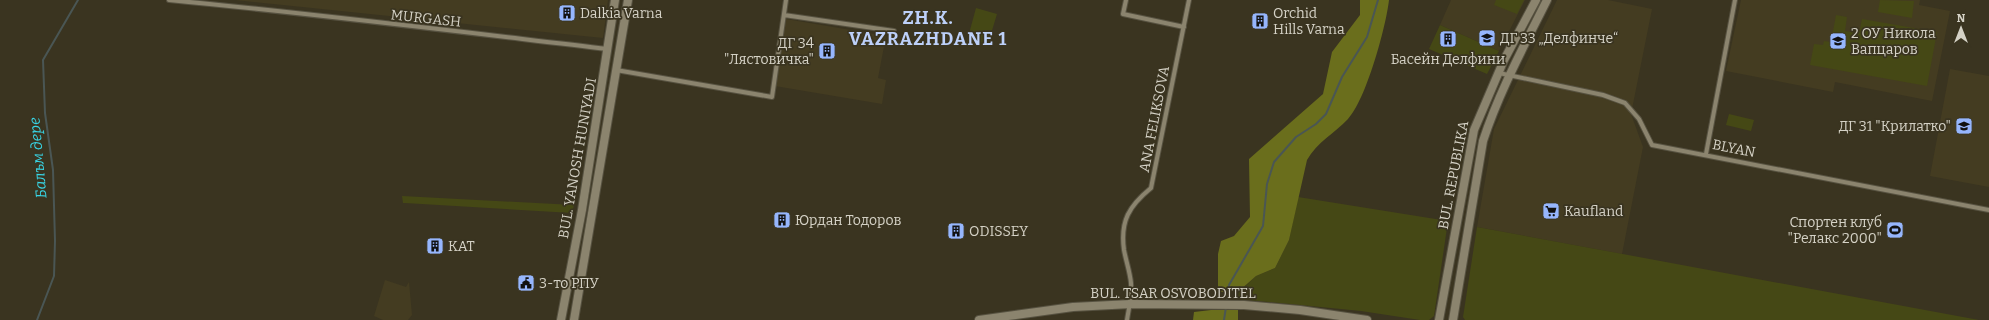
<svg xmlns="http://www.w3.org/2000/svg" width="1989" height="320" font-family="Bitter,serif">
<rect width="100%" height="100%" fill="#3a3420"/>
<path fill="#443c21" d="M235 0H608L603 38Z
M1451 0H1525L1499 51 1440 25Z
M1557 0H1608L1652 9 1631 114 1643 147 1622 254 1477 227 1494 129Z
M1741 0H1920L1919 5 1950 11 1932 101 1835 82 1833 92 1726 71Z
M786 19 886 36 878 78 886 80 882 104 775 86Z
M1950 69 1989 76V187L1930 176Z
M385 280 406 287 409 282 412 315 408 320H383L374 316Z"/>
<path fill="#454815" d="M1496 0H1524L1517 14 1494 5Z
M1880 0 1914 1 1912 18 1878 12Z
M976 8 997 14 987 47 967 41Z
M1836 15 1847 17 1845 31 1859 33 1862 19 1937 32 1927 86 1810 65 1814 44 1823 45 1824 41 1831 42Z
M1440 25 1499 51 1487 74 1429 49Z
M1729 114 1754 120 1751 131 1726 125Z
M402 196 574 205 572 213 405 203H403Z
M1298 197 1448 221 1434 316 1429 320H1420L1361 311 1238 299 1239 292 1256 276 1275 268 1289 240Z
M1477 227 1979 320H1465L1463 317Z"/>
<path fill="#6a6e1c" d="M1360 0H1389C1386 27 1366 100 1348 119 1335 133 1317 142 1307 160L1289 240 1275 268 1256 276 1238 292H1218V254L1221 241 1234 236 1250 217 1249 159 1323 94 1332 52 1360 15Z
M1211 310H1238V320H1193L1194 312Z"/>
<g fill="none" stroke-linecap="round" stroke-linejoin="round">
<path stroke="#4a5654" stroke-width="2" d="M1227 303 1229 285 1263 226 1267 184 1274 162 1296 137 1316 124 1326 114 1342 77 1367 37 1378 0
M37 320 54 276 55 241 53 170 45 113 43 60 78 0
M1224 320 1226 307"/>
<g stroke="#575241" stroke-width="6">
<path id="street" d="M169 0C316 14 462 32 608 49
M1126 0 1123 14 1184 27
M784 15 894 31
M616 70 772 97 786 0
M1499 73 1603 95 1625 103 1639 119 1652 145 1989 210
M1706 154 1735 0
M1127 320C1129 307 1132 296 1131 283 1130 272 1126 261 1124 250 1120 221 1129 206 1151 188L1189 0"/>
</g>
<g stroke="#575241" stroke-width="10">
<path id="secondary" d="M561 320 582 210 615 0
M574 320 628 0
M979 320 1073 307 1131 304 1244 305 1300 310 1367 320
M1439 320 1474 130 1504 60 1536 0
M1453 320 1483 141C1499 92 1524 46 1547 0"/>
</g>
<use href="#street" stroke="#8b846e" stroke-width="4"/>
<use href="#secondary" stroke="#8b846e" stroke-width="8"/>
</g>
<defs>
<g id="building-square" transform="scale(0.9)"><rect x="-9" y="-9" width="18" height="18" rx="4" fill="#96b6fd" stroke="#3a3420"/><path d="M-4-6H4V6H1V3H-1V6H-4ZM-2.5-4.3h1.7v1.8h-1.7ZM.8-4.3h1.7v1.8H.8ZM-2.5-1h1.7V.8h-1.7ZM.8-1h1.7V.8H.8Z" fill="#111"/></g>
<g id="school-square" transform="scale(0.9)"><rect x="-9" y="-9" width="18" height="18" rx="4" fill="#96b6fd" stroke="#3a3420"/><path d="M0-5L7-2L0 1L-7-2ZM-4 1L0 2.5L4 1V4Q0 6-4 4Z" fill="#111"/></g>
<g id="supermarket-square" transform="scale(0.9)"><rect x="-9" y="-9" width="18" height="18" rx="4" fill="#96b6fd" stroke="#3a3420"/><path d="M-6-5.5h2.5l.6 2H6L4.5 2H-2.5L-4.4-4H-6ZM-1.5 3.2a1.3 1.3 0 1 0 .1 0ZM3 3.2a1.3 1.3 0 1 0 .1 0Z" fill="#111"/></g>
<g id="stadium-square" transform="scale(0.9)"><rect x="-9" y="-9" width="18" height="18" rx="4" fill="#96b6fd" stroke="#3a3420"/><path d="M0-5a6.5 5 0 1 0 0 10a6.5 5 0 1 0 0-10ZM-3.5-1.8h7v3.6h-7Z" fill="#111"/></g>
<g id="civic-square" transform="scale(0.9)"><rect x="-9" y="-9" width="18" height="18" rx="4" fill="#96b6fd" stroke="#3a3420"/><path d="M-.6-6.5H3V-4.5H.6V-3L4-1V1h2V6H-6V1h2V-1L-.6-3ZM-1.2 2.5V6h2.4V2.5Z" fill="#111"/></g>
</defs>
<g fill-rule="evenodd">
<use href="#building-square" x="567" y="13"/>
<use href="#building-square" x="1260" y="21"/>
<use href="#school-square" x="1487" y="38"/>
<use href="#building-square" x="1448" y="39"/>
<use href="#school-square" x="1838" y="41"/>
<use href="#building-square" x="827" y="51"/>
<use href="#school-square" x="1964" y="126"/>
<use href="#supermarket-square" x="1551" y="211"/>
<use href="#building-square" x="782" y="220"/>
<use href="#stadium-square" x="1895" y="230"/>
<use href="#building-square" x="956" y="231"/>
<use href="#building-square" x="435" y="246"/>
<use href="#civic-square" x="526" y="283"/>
</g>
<g text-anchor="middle" stroke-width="3.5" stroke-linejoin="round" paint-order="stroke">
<g font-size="14" fill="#d5d2c6" stroke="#3a3420" text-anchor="start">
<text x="580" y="18">Dalkia Varna</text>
<text x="1273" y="18">Orchid<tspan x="1273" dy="16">Hills Varna</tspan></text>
<text x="1851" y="38">2 ОУ Никола<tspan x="1851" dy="16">Вапцаров</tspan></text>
<text x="1500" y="43">ДГ 33 „Делфинче“</text>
<text x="814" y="48" text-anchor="end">ДГ 34<tspan x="814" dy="16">"Лястовичка"</tspan></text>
<text x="1448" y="64" text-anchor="middle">Басейн Делфини</text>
<text x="1951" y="131" text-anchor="end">ДГ 31 "Крилатко"</text>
<text x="1564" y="216">Kaufland</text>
<text x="795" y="225">Юрдан Тодоров</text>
<text x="1882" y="227" text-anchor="end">Спортен клуб<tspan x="1882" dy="16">"Релакс 2000"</tspan></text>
<text x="969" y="236">ODISSEY</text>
<text x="448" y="251">КАТ</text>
<text x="539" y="288">3-то РПУ</text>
</g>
<g font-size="14" fill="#d5d2c6" stroke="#3a3420">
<text transform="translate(426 18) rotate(6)" y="5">MURGASH</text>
<text transform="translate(1154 119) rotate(-79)" y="5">ANA FELIKSOVA</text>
<text transform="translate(1734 148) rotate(11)" y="5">BLYAN</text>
<text transform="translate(577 158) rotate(-80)" y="5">BUL. YANOSH HUNIYADI</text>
<text transform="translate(1453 175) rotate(-79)" y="5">BUL. REPUBLIKA</text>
<text x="1173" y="298">BUL. TSAR OSVOBODITEL</text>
</g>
<g font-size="15" font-style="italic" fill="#38d6e6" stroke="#3a3420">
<text transform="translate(38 158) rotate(-95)" y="5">Балъм дере</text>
</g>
<g font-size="18" font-weight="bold" letter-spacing="1" fill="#bdd0f9" stroke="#3a3420">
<text x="928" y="24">ZH.K.<tspan x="928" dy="21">VAZRAZHDANE 1</tspan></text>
</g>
</g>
<g transform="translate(1961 28)" stroke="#3a3420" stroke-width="3" paint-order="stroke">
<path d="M0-3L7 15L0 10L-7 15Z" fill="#d5d2c6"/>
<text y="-6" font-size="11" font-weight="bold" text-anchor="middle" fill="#d5d2c6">N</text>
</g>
</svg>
